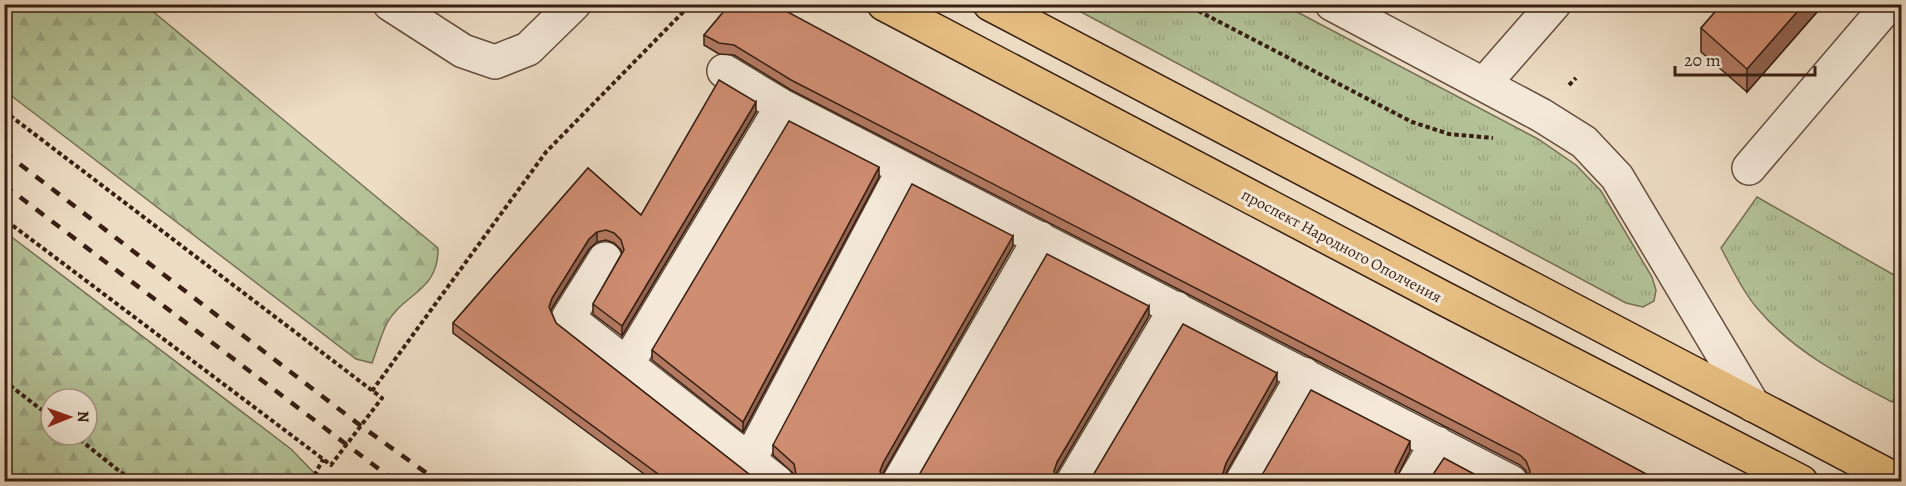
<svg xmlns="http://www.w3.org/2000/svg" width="1906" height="486" font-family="Alegreya,serif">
<defs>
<pattern id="grass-tufts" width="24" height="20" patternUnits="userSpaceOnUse" patternTransform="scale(1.5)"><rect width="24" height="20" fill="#b4c298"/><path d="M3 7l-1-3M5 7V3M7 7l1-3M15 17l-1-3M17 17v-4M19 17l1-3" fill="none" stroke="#9ba682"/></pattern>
<pattern id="forest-firs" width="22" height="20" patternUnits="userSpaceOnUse" patternTransform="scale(1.5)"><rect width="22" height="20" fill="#b4c298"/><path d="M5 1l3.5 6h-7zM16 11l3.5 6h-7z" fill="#9ba682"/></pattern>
</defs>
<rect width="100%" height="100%" fill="#eeddc5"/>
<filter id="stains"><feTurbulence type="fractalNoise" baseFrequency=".00333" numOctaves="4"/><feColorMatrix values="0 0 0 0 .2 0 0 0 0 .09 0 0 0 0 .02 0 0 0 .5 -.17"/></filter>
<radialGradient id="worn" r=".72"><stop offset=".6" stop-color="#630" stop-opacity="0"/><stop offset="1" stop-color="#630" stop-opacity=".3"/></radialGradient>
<path fill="url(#grass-tufts)" stroke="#767055" stroke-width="1.5" d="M1068 5H1284L1538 139 1576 165 1601 191 1652 277 1656 290 1654 301 1643 307 1626 303Z
M1757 197 1901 279V389L1892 402C1842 376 1794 352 1757 308 1742 291 1732 268 1721 248Z"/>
<path fill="url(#forest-firs)" stroke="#767055" stroke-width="1.5" fill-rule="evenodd" d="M4 5H145L438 248C439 291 404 293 387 323 381 335 377 350 372 363L356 359 5 91Z
M5 232 291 449 322 481H5ZM51 399H87V435H51Z"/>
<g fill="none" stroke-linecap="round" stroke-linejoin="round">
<g stroke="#654e3f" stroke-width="36">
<path id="minor" d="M390 4 463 51 495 62 528 49 574 4
M1332 4 1541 115 1584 142 1617 177 1753 405
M724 71 782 106 1511 482
M1484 84 1554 4
M1749 168 1889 4
M605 259 568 318 777 482
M626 366 782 106
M749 461 904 169
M899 482 1040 238
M1073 482 1176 308
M1242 482 1304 374
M1414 482 1437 443"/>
</g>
<g stroke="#371f12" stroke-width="36">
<path id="major" d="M884 4 1445 299 1801 482
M990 4 1900 482"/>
</g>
<path stroke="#371f12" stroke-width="4" stroke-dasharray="4.5 3" stroke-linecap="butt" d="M1185 4 1412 122 1449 134 1493 138
M1569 85 1576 78
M4 111 382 398 331 465 4 219
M4 381 51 417
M372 391 546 152 691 4
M74 435 133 482
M311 482 323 459"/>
<use href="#minor" stroke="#f4e9d9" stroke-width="33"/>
<use href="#major" stroke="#e7be82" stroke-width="33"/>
<path stroke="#371f12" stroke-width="4.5" stroke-dasharray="10 10" stroke-linecap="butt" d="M4 152 361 426 439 482
M4 185 396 482"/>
</g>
<path fill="#b27962" stroke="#371f12" stroke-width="1.5" d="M730 4 1661 482 1528 477 1526 471 1520 465 791 90 734 55 719 54 704 45V35Z
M1722 4H1824L1747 92 1701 52V28Z
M756 112 622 336 593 314V304L622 253 621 250 614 243 606 240 597 242 589 249 552 308 551 311 556 323 759 482H655L453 333V323L588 168 641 215Z
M879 177 743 432 652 360V350Z
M1013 246 883 473 882 477H794V474L773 455V445Z"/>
<path fill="#916350" stroke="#371f12" stroke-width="1.5" d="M1804 4H1824L1747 92V69Z
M756 102V112L622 336V326Z
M879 167V177L743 432V422Z
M597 232V242L589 249 552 308 549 317V307L552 298 589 239Z
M1013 236V246L883 473 880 481V471L883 463Z
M1149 306V316L1057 472 1054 481V471L1057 462Z
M1277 373V383L1226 473 1223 482V473L1226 463Z
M1410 441V451L1395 481V471Z"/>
<path fill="#cf8d72" stroke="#371f12" stroke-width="1.5" d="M730 4H773L1661 482H1527L1530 471 1526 461 1520 455 791 80 734 45 719 43 704 35Z
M1722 4H1804L1747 69 1701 28Z
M719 80 756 102 622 326 593 304 624 250 621 240 614 233 606 230 597 232 589 239 552 298 549 307 556 323 759 482H669L453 323 588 168 641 215Z
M789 121 879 167 743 422 652 350Z
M912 184 1013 236 883 463 880 471 883 482H793L796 474 794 464 773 445Z
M1047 254 1149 306 1057 462 1054 471 1057 482H915Z
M1183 324 1277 373 1226 463 1223 473 1226 482H1089Z
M1311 390 1410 441 1395 471 1398 482H1258Z
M1444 458 1489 482H1428Z"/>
<g text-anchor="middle" stroke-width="6" stroke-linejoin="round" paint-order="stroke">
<g font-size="16" fill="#371f12" stroke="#f4e9d9">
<text transform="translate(1342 245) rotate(28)" y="6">проспект Народного Ополчения</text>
</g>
</g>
<rect width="1906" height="486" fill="none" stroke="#eeddc5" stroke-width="24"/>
<rect x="6" y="6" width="1894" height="474" fill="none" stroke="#371f12" stroke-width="3"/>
<rect x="12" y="12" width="1882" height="462" fill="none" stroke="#371f12" stroke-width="1.5"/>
<g transform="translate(69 417) rotate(89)"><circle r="28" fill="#f4e9d9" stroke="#a89889" stroke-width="1.5"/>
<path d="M0-4.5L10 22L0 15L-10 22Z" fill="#8f2418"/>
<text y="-9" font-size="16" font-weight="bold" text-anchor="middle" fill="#371f12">N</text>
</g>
<path d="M1675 66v9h140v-9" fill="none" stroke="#371f12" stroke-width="3"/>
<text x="1684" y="66" font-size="18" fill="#371f12" stroke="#f4e9d9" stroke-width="4.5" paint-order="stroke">20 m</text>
<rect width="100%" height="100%" filter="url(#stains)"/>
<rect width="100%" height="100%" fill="url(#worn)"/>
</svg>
